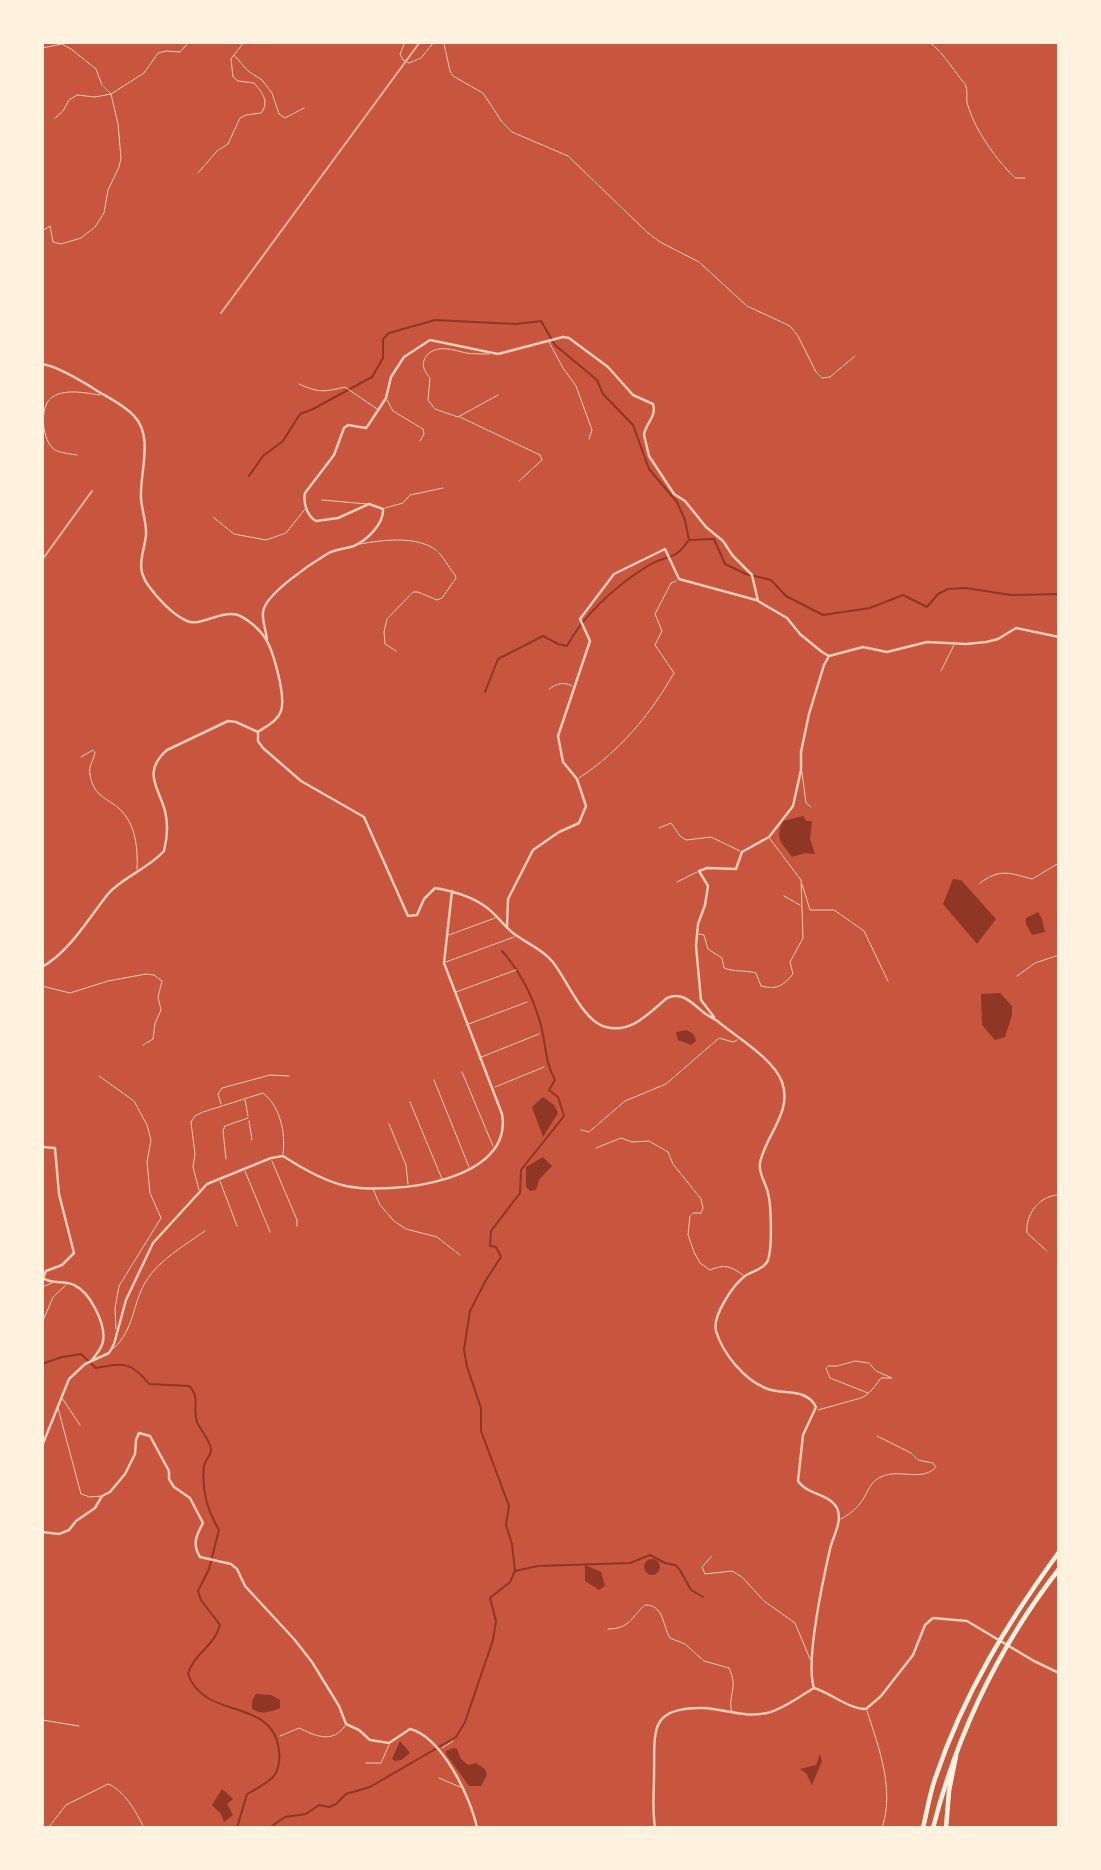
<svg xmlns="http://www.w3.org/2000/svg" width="1101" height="1870" font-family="'Noto Sans',sans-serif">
<rect width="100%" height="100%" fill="#c8553d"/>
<path fill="#8f3625" d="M803 816 806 821H812L810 839 815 854 805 853 792 857C782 843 774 839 783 821Z
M953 879 961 880 996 919 977 944 943 904Z
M1038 912 1042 919 1045 932 1032 935 1026 924V918Z
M1000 993 1012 1006V1015L1005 1037 995 1040 982 1025 981 994Z
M687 1030 694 1035 696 1041 691 1045 678 1040 676 1032Z
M543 1097 554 1105 558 1113 543 1137 532 1107Z
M543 1157 552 1166 539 1180 536 1190 530 1191 526 1187V1167Z
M644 1567a8 8 0 1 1 16 0a8 8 0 1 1-16 0Z
M585 1565 601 1572 605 1586 599 1590 585 1581Z
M256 1694 271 1695 280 1700V1708C270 1712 262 1715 252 1709V1701Z
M400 1741 410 1753 401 1760 395 1761 392 1759Z
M454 1748 457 1749 461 1759 468 1765 476 1763 485 1769 487 1775 481 1786H469L446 1754V1751Z
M820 1754 822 1761 812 1785 806 1773 800 1769 816 1765Z
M222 1789 233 1799 227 1804 233 1815 224 1822 221 1814 212 1805Z"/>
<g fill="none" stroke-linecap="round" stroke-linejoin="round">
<path stroke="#8f3625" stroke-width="2" d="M249 476 263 456 283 441 300 414 313 409 372 377 383 358V339L389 333 435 320 516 324 541 321 555 345 597 380 603 394 633 425 649 469 677 502 685 520 689 540 714 539 725 564 746 574 771 580 786 596 823 615 870 608 903 595 927 607 938 594 948 589 966 588 1011 595 1059 594
M485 692 498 659 543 636 558 644 567 646C586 611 616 586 649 565 667 554 674 562 689 540
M42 1364 62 1357 81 1354 96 1368C123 1363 131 1361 149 1384L189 1386C201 1397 192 1408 197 1422 200 1430 212 1442 211 1451 210 1457 205 1460 204 1466 201 1490 207 1510 219 1530L209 1569 198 1591 201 1600 220 1625C215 1646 193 1654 188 1674 206 1722 272 1696 279 1750 282 1778 268 1782 247 1794L237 1828
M515 1571 538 1566 630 1563 650 1555 665 1563 675 1565 680 1570 691 1590 703 1597
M269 1828 285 1817 306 1814 319 1805 329 1807 336 1804 346 1794 370 1787 456 1737 465 1722 493 1640 496 1621 490 1598 510 1582 515 1571 512 1544 506 1525 509 1506 481 1431V1408L467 1367 464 1349 470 1311 486 1280 501 1257 496 1247 490 1246 491 1231 520 1193 521 1170 564 1116 558 1097 549 1090 555 1080C545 1062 546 1045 541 1026 534 999 521 972 502 951"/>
<path stroke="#f1ccb7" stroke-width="1" d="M244 42 234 55 248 71 262 80 272 93 279 114 285 118 304 108
M405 42 400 54 403 60 409 63 421 58 434 42
M441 42 444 44 450 71 453 76 483 93 502 122 512 132 568 156 647 232 660 242 699 262 747 306 790 326 798 336 816 372 822 378 830 377 855 356
M928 42C939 46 956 74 965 84 969 93 965 98 968 106 976 132 996 159 1015 178H1025
M42 48 62 44 71 49 96 69 102 85 111 94 95 97 77 95 69 100 63 111 54 119
M198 173 217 151 228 144 240 118 246 115 261 113C270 102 262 92 254 83L238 81 233 77 231 59 234 55
M42 231 50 226 53 242 61 244 81 238 95 227 104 213 108 190 119 167 121 158 118 124 111 94 144 73 158 53 166 51 180 52 189 42
M549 342 563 368 576 386 592 430 589 439
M489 354C482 354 474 354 466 353 454 350 434 343 425 358 421 366 425 372 430 378L428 400 435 409 458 417 498 395
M299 384C319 393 324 392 345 387L377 409
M387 400 393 411 423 429 424 434 420 441
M460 417 540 455 542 460 519 481
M77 455C70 454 61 453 55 450 42 442 39 407 51 398 64 388 86 393 100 395
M322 500 367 504
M385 508 403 503 410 495 443 488
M213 517 234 534 266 540 286 533 305 509
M360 544C382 540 413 536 433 548 442 553 448 567 455 575L456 578 442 598 437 600 418 592H413L387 619 384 632 385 644 396 651
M941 671 954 645
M549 689C557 684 563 681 572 686
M81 757 93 750 95 752C94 760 88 766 90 774 93 800 113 798 125 815 136 829 138 851 137 869
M802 772 806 803 811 807
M579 778C620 751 650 715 674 673L655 645 662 631 655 614 671 583 676 581
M659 828 671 823 680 836 686 840 711 837 740 851
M770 839 801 880
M677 882 697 872
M980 883C1000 868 1010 873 1032 879L1059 863
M802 884 810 910H834L864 931 888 981
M784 896 800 905
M699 934 704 935 708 949 722 958 724 968C734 972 745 970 756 973L761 986C777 990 783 986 793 974L790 962 803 938 801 880
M449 935 495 918
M446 962 514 937
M1017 976 1035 963 1059 955
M42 986 70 993 108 981 146 974 154 975 162 981 158 997 161 1010 155 1023 153 1039 143 1045
M456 992 516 970
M466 1025 527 1002
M479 1058 539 1034
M462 1072 493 1146
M99 1076 134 1101 147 1125 151 1140 147 1162 150 1193 161 1218 119 1286 115 1308 116 1329
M434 1080 469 1167
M495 1087 544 1067
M245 1100 248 1116
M410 1102 442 1179
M221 1104 218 1094 222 1088 270 1075 289 1076
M249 1121 252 1140
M389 1124 406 1165 408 1184
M581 1130 589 1132 625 1101 666 1084 719 1038 733 1042 737 1040
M596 1148 621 1138 632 1142 649 1141 668 1152 673 1164 701 1199 703 1208 701 1213H693L690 1216 688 1235 694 1252 700 1263 710 1270C724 1264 731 1266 743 1275
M226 1159 223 1131 225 1126 248 1118
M272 1161 297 1220V1226
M245 1171 270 1232
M220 1181 237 1226
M373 1189 380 1205 394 1221 406 1229 437 1237 460 1255
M199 1190 193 1167 195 1154 191 1122 195 1116 203 1112 263 1093C280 1106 286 1133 283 1154
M1047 1251 1027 1233C1025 1214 1040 1195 1059 1195
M42 1287 52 1283
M42 1323 53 1297 67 1284
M113 1349C135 1329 132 1304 146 1281 160 1259 184 1246 205 1231
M62 1398 80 1425
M58 1408 81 1494 90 1497 102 1496
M818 1410 861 1398C870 1394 875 1386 881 1378H892L876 1371 869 1363 855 1361 837 1366H828L826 1368 830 1378 868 1393
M841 1519C849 1515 857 1508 862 1501 869 1490 870 1481 883 1476 901 1469 922 1482 936 1467L933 1463 918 1460 911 1453 877 1436
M712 1556 702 1567 705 1574 732 1571 742 1577 764 1601 795 1623 810 1659
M608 1629C630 1629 631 1617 645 1605 664 1605 662 1624 670 1638L685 1644 704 1661 729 1668C739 1689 727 1695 732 1712
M867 1711C879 1748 895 1790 882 1828
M42 1720 79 1726
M280 1736 299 1728C316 1736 332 1744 345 1726
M442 1748 453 1741
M366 1763H381L389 1745
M439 1778 460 1787
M48 1828 66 1805 108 1784C124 1790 137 1813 144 1828"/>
<path stroke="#f1ccb7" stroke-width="2.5" d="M42 364C57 366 85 383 99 392 111 399 125 406 134 416 153 435 141 469 141 493 140 507 147 521 146 535 144 554 135 567 148 585 157 598 173 615 187 621 200 627 220 610 238 615 246 618 258 628 263 635 273 647 286 696 281 711 277 722 266 726 258 732V741L263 748 301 781 364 817 408 916 417 915 424 899 435 888C453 891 471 896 486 907 496 914 503 925 513 933 526 943 542 949 552 961 567 979 583 1022 606 1027 631 1034 649 1013 667 998 682 991 692 1003 703 1012 709 1017 716 1019 721 1024 740 1039 774 1060 782 1082 793 1112 765 1136 760 1163 758 1173 766 1183 768 1193 771 1204 773 1252 767 1262 762 1270 752 1271 745 1276 733 1285 712 1316 716 1331 723 1354 745 1381 768 1389 784 1395 807 1388 816 1407L803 1435 798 1481C807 1495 829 1493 837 1508 843 1521 833 1536 830 1549 823 1580 805 1661 814 1688 831 1693 848 1709 866 1709L881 1696 913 1655 925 1625 933 1618 967 1621 1034 1661 1059 1673
M267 639C266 631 262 620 263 612 265 594 312 563 327 554 335 549 345 549 354 546 367 540 384 524 383 509L369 504 338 518 316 521C307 516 303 503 305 493L334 455 344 428 348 425 366 428 369 424 386 398 391 377 404 357 430 340 498 354 563 337 569 338 608 367 633 395 653 404C657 417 645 424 644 435L649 456 674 494 685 501 706 527 723 541 733 556 752 575 758 601 787 618 800 634 822 652 829 656 863 647 887 652 927 642 966 644 986 642 998 639 1016 628 1059 637
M507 927 508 899 533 850 559 832 579 823 586 806 577 779 563 762 558 736 590 641 580 619 614 574 665 549 679 579 756 600
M42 967C70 951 88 919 108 894 121 878 148 869 164 851 167 839 168 823 165 811 158 786 142 772 167 750L228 721 236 722 258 732
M714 1017 701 1000 696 946 698 924 705 905 708 886 699 871 707 868 736 869 742 852 769 837 793 806 801 770V752L809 714 824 665 829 656
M42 1147 55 1148 59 1194 74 1253 62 1265 46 1271 43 1278C52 1285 64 1280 74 1285 90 1292 106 1324 103 1341 102 1349 96 1354 92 1360
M42 1446 69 1379 85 1364 109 1353 114 1344 126 1300 153 1243 207 1184 271 1158 283 1156C300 1167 327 1182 346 1186 392 1195 514 1182 502 1114L444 963 452 891
M42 1532 59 1534 69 1530 76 1521 95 1508 102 1496 110 1492 125 1474 135 1454 136 1440 139 1433 150 1436 169 1471V1479L174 1487 190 1498 203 1523C196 1536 192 1544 200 1557L231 1564 237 1569 245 1586 294 1639 312 1662 339 1706 346 1724 359 1730 370 1740 389 1743 410 1729C442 1737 471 1798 477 1828
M655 1828C652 1807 654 1795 654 1775 655 1731 648 1707 703 1708 725 1709 744 1718 767 1713 784 1709 800 1696 814 1688"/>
<path stroke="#fff3e0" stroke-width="4.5" d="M923 1828C927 1811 930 1792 936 1776 964 1693 1008 1622 1059 1552
M933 1828C957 1734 999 1646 1059 1569
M946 1828 949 1791 956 1756"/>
<path stroke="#e9b49f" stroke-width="2" d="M221 313 420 42
M42 560 92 491"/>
</g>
<rect width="1101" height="1870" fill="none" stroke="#fff3e0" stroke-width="88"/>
</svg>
